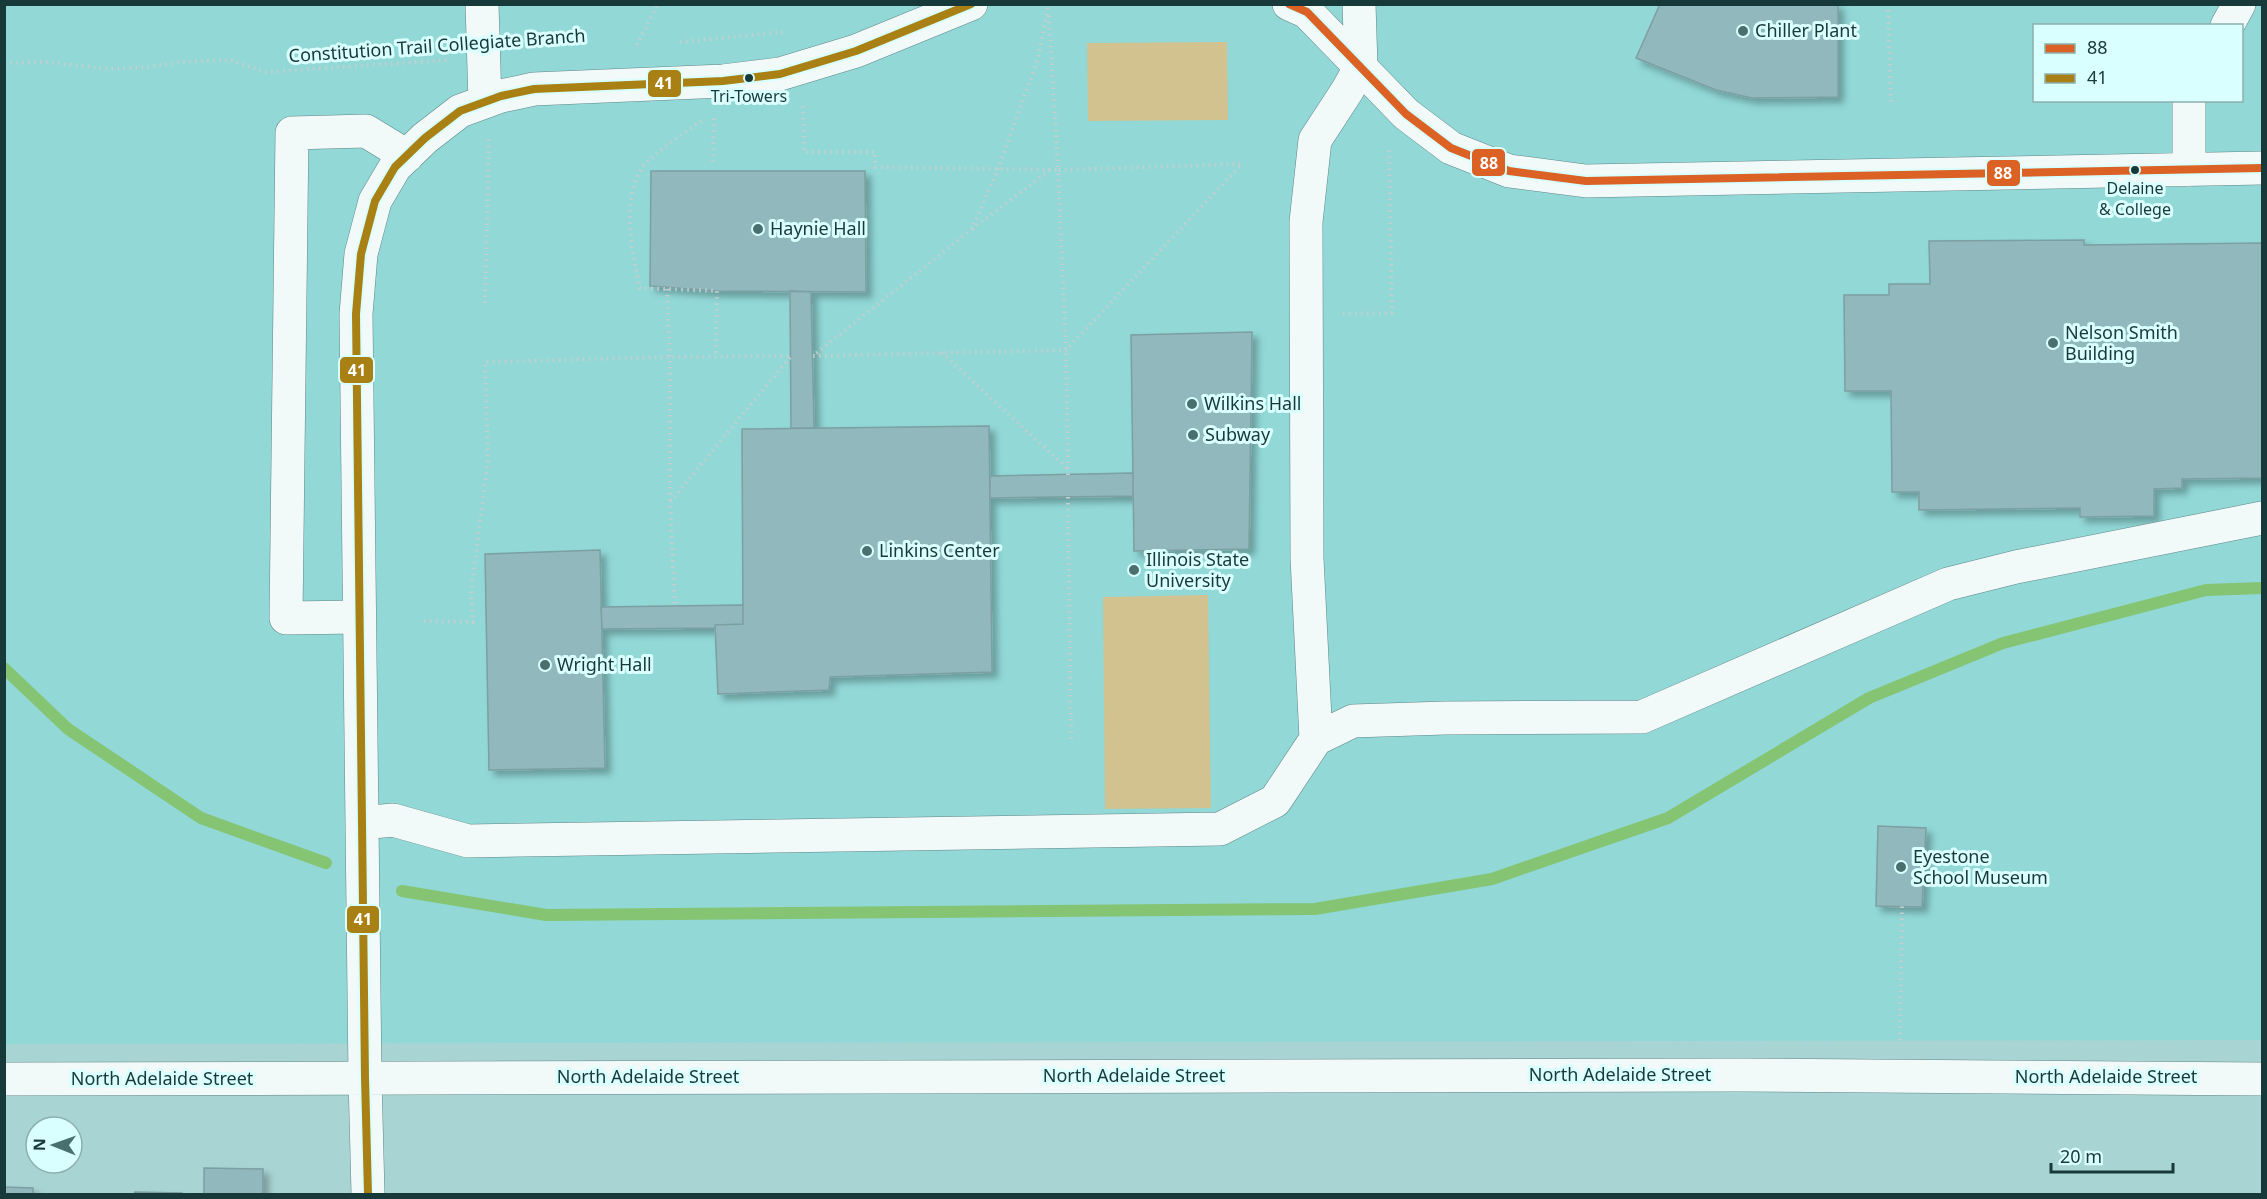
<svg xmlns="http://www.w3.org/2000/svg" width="2267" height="1199" font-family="'Noto Sans',sans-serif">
<defs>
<filter id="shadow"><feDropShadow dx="5.5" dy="5.5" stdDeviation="3" flood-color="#0004"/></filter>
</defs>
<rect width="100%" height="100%" fill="#a8d4d4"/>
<path fill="#91d8d7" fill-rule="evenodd" d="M4 5H2262V1040L5 1044ZM2034 26H2242V100H2034Z"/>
<path fill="#d1c290" d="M1227 42 1228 120 1088 121 1087 43Z
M1208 595 1211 808 1105 809 1103 597Z"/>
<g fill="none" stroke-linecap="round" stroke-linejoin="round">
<path stroke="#85c472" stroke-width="12" d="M4 668 68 729 201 818 326 863
M402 891 546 915 1315 909 1492 879 1668 818 1869 698 2003 643 2206 590 2262 588"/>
</g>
<path fill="#91b9bd" stroke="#7c9fa2" stroke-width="1.5" filter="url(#shadow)" d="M1660 4H1838V97L1752 98 1716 90 1636 58Z
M651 171H865L866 292 717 291 650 286Z
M2084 240V245L2262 243V478L2182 479V488L2154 489V516L2080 517V508L1919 510V492H1892L1891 391H1845L1844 295H1889V284H1930L1929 241Z
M790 291 811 292 814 428H791Z
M1252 332 1249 549 1134 551 1131 335Z
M989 426 992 672 830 677 829 690 718 694 715 625 743 624 742 429Z
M1133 473V496L990 498V476Z
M600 550 605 768 489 770 485 554Z
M743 605V624L715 625V628L602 629 601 607Z
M1878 826 1926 828 1922 907 1876 906Z
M204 1168 263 1169V1194H204Z
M4 1187 33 1188V1194H4Z
M135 1192 182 1193V1194H134Z"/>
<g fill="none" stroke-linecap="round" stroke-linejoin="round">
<g stroke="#5f8686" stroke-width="34">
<path id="minor" d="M482 4 485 102
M1289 4 1307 12 1406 114 1451 148 1509 171 1586 181 2262 168
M2227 26 2239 4
M2189 100V170
M359 617 286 618 292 133 366 131 407 156
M1316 739 1307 558 1306 222 1315 140 1347 91 1361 66 1359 4
M362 823 393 820 468 841 1220 829 1275 801 1316 739 1353 721 1445 718 1642 717 1948 584 2016 567 2262 518
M4 1079 1741 1075 2262 1079
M368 1194 365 1078 356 314 361 254 375 201 395 167 425 138 460 111 501 96 534 89 723 81 780 74 856 51 971 4"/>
</g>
<path stroke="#c2d0d0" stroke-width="4" stroke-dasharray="1.5 4.5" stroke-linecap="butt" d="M1888 4 1891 106
M1048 8 1038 59 998 169 972 229 813 356 1066 350 1242 164
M680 42 783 32
M637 45 658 4
M4 63 45 62 110 69 147 67 181 62 230 60 266 72 448 60
M803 106 804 152H875V167L1058 170 1049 15
M701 121C683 134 662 147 646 163 620 190 632 255 640 288L717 291 716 356
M713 162 714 117
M972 229 1050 170
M667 289 670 357V501
M485 303 489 139
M1343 314 1392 313 1389 148
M942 353 1067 468
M1068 475 1066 350 1058 170 1241 164
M1068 497 1071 741
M424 621 473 622 471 591 488 460 485 362 670 357 791 356 670 502 675 606
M1900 1040 1902 906"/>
<use href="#minor" stroke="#f2f9f9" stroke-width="33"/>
<g stroke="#d9fffe" stroke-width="12">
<path id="bus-1" d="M1289 4 1307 12 1406 114 1451 148 1509 171 1586 181 2262 168"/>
</g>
<g stroke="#d9fffe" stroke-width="12">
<path id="bus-2" d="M368 1194 365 1078 356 314 361 254 375 201 395 167 425 138 460 111 501 96 534 89 723 81 780 74 856 51 971 4"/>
</g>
<use href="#bus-1" stroke="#dc6124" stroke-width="8"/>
<use href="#bus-2" stroke="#a98014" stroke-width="8"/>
</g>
<g fill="#4a6f6f" stroke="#d9fffe" stroke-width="2">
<circle cx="1743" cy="31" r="6"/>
<circle cx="758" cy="229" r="6"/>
<circle cx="2053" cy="343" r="6"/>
<circle cx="1192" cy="404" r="6"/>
<circle cx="1193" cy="435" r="6"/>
<circle cx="867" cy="551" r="6"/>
<circle cx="1134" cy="570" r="6"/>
<circle cx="545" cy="665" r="6"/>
<circle cx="1901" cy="867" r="6"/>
</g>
<g fill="#183939" stroke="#d9fffe" stroke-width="2">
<circle cx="749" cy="78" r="5"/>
<circle cx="2135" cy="170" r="5"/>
</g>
<g text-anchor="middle" stroke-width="6" stroke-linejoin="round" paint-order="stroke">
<g font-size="16" fill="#183939" stroke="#d9fffe">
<text x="749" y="102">Tri-Towers</text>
<text x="2135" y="194">Delaine<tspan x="2135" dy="21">&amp; College</tspan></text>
</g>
<g font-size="18" fill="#183939" stroke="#d9fffe" text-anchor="start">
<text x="1755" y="37">Chiller Plant</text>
<text x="770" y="235">Haynie Hall</text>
<text x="2065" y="339">Nelson Smith<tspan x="2065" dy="21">Building</tspan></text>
<text x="1204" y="410">Wilkins Hall</text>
<text x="1205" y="441">Subway</text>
<text x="879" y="557">Linkins Center</text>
<text x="1146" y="566">Illinois State<tspan x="1146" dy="21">University</tspan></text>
<text x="557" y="671">Wright Hall</text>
<text x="1913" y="863">Eyestone<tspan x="1913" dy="21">School Museum</tspan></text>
</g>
<g font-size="18" fill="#183939" stroke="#d9fffe">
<text transform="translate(437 46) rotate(-4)" y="6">Constitution Trail Collegiate Branch</text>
<text x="1620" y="1081">North Adelaide Street</text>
<text x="1134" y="1082">North Adelaide Street</text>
<text x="648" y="1083">North Adelaide Street</text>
<text x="2106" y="1083">North Adelaide Street</text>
<text x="162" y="1085">North Adelaide Street</text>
</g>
</g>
<g stroke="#d9fffe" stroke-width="2">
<rect x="647" y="69" width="35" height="29" rx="6" fill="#a98014"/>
<rect x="1471" y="148" width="35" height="29" rx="6" fill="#dc6124"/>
<rect x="1986" y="159" width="35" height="28" rx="6" fill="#dc6124"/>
<rect x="339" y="356" width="35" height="28" rx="6" fill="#a98014"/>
<rect x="346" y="905" width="34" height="29" rx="6" fill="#a98014"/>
</g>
<g font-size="16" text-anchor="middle" font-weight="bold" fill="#fff">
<text x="664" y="89">41</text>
<text x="1489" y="169">88</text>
<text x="2003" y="179">88</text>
<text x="357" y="376">41</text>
<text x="363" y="925">41</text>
</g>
<rect width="2267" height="1199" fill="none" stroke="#183939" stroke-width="12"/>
<rect x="2033" y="24" width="210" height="78" fill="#d9fffe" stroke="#8cb0af" stroke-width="1.5"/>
<rect x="2045" y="44" width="30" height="9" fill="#dc6124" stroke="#8cb0af" stroke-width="1.5"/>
<text x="2087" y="54" font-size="18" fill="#183939">88</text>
<rect x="2045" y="74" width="30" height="9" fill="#a98014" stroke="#8cb0af" stroke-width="1.5"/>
<text x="2087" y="84" font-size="18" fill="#183939">41</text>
<g transform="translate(54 1145) rotate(271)"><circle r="28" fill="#d9fffe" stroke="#8cb0af" stroke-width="1.5"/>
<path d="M0-4.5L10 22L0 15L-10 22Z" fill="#4a6f6f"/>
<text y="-9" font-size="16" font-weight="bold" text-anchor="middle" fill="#183939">N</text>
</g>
<path d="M2051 1163v9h122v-9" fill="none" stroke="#183939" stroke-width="3"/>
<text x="2060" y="1163" font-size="18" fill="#183939" stroke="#d9fffe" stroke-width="4.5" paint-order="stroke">20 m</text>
</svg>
